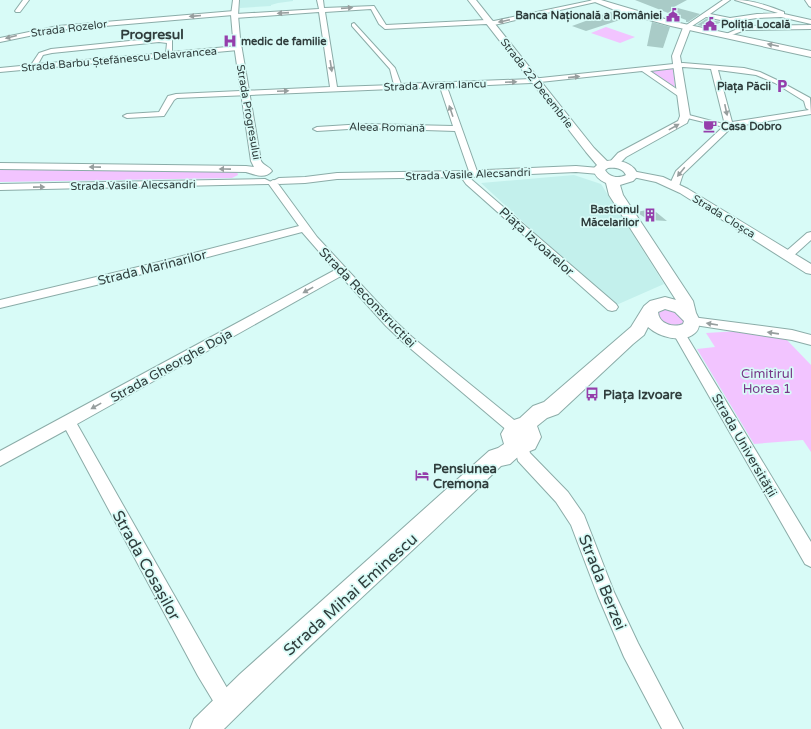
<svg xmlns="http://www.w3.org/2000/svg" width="811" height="729" font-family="'Varela Round',sans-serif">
<rect width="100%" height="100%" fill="#d8fbf7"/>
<path fill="#c3f0ec" d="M240 0H293V1L278 3 271 5V6L240 8Z
M574 175 601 184 664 284 614 306 481 183Z"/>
<path fill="#f2c4ff" d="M606 27 635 37 620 43 591 33Z
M668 68 673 69 675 86 673 87 647 71Z
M0 167 237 171 238 175 232 178 0 182Z
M668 307 687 320 681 328 661 324 656 310Z
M739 331 785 338 811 365V452L803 440 754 444 697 349 715 347 706 333Z"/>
<path fill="#a9cbc7" d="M635 0H687L674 7 700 14 688 22H686V20Z
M610 12 629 17 586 31 572 26Z
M706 19 721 22 711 28 697 25Z
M652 22 670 27 663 48 647 46Z
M647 210 656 212 667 221 649 220 636 212Z"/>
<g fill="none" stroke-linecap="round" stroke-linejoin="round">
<g stroke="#8baca8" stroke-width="2">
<path id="pedestrian" d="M685 114 731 126 728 128 683 117 682 116Z"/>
</g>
<g stroke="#8baca8" stroke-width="2">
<path id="minor" d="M23 0H29L20 12H16L15 11Z
M317 0H323L324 8 374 6 386 25 486 20 494 21 594 0 600 1 494 25 486 24 385 29 379 24 371 9 325 12 337 87 394 85 390 69 352 26V24L354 23 395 68 401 84 531 79 683 63 744 68 760 72 779 81 810 98 811 114 732 127 683 174 679 186 674 189 669 186 676 171 725 125 711 69 683 67 650 71 684 94 685 96 681 98 642 71 531 83 447 87 478 174 474 177 470 174 455 131 364 128 317 131 313 129 317 127 364 124 453 126 440 87 177 98 174 100 164 116 127 118 123 116 127 114 159 112 168 96 176 94 330 87 319 12 235 18 232 16 233 15 58 30 0 42V38L58 26 234 11 237 13 236 14 319 9ZM718 70 756 75 775 83 804 101 806 108 809 110 732 122Z
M723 0H730L710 14 730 18 757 14 778 13 735 0C752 0 769 6 784 12V14L811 20V24L781 17 757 18 730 22 706 17 689 28H685V26Z
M805 0H811V7L809 6Z
M811 25V29L745 30 729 36 724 35 744 26Z
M159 38 172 40V52L238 46 241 48 238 50 0 72V68L31 65 39 53 51 49ZM159 42 167 43 166 53 38 64 43 55 52 53Z
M463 171 466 172 472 180 616 304 618 307 616 310 612 311 608 310 466 184 459 174Z
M273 180 276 181 317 237 394 320 412 337 519 424 521 428 519 432 514 434 509 432 404 343 386 326 341 276 77 424 212 662 238 707 235 714 228 717 221 714 198 676 66 430 0 466V451L335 270 302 232 159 270 0 308V300L159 262 299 226 268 183Z
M811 232V240L791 258H783L782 256 783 254 807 233Z
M692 317 792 330 811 335V345L792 340 688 324 686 321 688 318Z
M679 328 683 330 811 542V567L805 564 673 333 675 330Z
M521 439 526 440 530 453 568 492 584 515 614 592 638 643 683 729H662L624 657 598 596 571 525 556 502 518 461 514 445 516 440Z"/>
</g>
<g stroke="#8baca8" stroke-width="2">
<path id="tertiary" d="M233 0H239L238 15 240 38 261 161C264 166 269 166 272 171 265 179 256 175 246 172L0 169V163L246 166 254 167 251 161 233 38 231 15Z
M684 25H690L691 27 680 56 690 116 687 123 626 157 617 166H609L608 164 618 153 678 121 680 116 672 56Z
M576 166 599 168 604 171 599 174 576 172 463 177 337 179 305 183 279 184 273 181 279 178 305 177 337 173 463 171Z
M632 171 663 177 688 189 811 264V274L806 273 680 193 656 182 628 176 626 174Z
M265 179 271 182 269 184 0 190V184Z"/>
</g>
<g stroke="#8baca8" stroke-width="2">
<path id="secondary" d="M468 0H476L594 148 607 161C619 159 635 163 638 176L633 181 620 185 623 195 693 301 696 313 700 321C699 325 699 330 695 333 683 344 659 337 648 327L644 335 633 344 558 414 547 418 537 426 541 437 535 449 520 455 510 464 501 466C410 555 314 639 224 729H190L194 719 240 674 489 451 498 448 504 444 501 434 508 422 520 418 533 406 544 402 631 327 644 306 650 301 665 297 676 300 609 195 606 183C599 180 595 176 593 169L597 165 586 152ZM608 168C614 167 623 168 626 175 618 179 609 177 605 170ZM665 309 675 312 684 321 683 324C673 328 659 324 658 312Z
M590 0H601L675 22 811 51V57L671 26 617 11Z"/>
</g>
<use href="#pedestrian" fill="#fff" fill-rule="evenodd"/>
<use href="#minor" fill="#fff" fill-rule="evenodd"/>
<use href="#tertiary" fill="#fff" fill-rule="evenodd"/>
<use href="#secondary" fill="#fff" fill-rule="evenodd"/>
</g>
<defs><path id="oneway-solid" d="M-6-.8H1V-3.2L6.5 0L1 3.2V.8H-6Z"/></defs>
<g fill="#979e9e">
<use href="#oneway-solid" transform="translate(347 8) rotate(-4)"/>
<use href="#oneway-solid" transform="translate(283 13) rotate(176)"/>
<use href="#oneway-solid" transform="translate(195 16) rotate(175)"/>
<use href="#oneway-solid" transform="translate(504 21) rotate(168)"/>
<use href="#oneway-solid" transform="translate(11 37) rotate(166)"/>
<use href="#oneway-solid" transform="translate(773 45) rotate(-168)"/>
<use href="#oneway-solid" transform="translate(331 66) rotate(81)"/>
<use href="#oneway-solid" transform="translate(574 77) rotate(-6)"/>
<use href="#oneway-solid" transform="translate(511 82) rotate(-3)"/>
<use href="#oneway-solid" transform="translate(283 91) rotate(-2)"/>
<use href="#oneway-solid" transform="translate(726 110) rotate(78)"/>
<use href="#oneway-solid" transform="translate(451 111) rotate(-109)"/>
<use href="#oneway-solid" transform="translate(674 127) rotate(-29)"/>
<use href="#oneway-solid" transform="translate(95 167) rotate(-179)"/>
<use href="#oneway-solid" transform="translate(225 169) rotate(-179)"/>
<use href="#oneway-solid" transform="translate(681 172) rotate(129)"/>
<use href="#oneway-solid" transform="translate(39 187) rotate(-1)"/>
<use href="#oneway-solid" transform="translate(308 290) rotate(151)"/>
<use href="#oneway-solid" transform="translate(712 324) rotate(-171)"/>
<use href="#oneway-solid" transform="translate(773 333) rotate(-172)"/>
<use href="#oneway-solid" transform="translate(96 406) rotate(151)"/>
</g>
<defs>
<g id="civic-bare" transform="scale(1.08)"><path d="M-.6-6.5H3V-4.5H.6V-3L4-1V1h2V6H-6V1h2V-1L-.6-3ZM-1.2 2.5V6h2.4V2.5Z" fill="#953eab" stroke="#d8fbf7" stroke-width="2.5" paint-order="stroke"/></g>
<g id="hospital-bare" transform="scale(1.08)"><path d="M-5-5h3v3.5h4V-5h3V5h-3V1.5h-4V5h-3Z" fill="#953eab" stroke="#d8fbf7" stroke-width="2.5" paint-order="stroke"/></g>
<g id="parking-bare" transform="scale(1.08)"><path d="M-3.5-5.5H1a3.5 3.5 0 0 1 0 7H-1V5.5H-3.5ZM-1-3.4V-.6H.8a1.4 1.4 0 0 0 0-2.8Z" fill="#953eab" stroke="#d8fbf7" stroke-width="2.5" paint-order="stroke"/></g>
<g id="cafe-bare" transform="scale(1.08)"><path d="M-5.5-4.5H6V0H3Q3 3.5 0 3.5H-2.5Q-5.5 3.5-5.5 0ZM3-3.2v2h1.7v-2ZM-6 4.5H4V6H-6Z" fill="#953eab" stroke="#d8fbf7" stroke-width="2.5" paint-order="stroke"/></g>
<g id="building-bare" transform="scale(1.08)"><path d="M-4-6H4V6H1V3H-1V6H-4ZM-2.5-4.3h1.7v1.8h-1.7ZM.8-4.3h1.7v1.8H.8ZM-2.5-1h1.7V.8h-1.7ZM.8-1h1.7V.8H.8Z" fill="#953eab" stroke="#d8fbf7" stroke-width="2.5" paint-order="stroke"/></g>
<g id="bus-bare" transform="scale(1.08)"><path d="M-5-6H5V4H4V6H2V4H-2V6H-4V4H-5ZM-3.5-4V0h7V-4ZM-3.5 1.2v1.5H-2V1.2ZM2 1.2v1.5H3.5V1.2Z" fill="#953eab" stroke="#d8fbf7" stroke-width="2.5" paint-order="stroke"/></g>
<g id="hotel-bare" transform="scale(1.08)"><path d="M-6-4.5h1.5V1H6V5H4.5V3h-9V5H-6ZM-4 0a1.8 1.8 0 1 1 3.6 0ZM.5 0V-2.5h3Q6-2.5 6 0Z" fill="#953eab" stroke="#d8fbf7" stroke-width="2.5" paint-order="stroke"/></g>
</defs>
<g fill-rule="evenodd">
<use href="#civic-bare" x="673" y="15"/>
<use href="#civic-bare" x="710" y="24"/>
<use href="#hospital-bare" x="230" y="41"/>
<use href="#parking-bare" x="782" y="86"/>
<use href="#cafe-bare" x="710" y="126"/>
<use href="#building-bare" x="650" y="215"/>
<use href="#bus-bare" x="592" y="394"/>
<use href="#hotel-bare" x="422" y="475"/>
</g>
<g text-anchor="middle" stroke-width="3.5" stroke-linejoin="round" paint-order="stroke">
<g font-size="11" font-weight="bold" fill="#2f3d3c" stroke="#d8fbf7" text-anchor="end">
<text x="662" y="19">Banca Națională a României</text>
<text x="721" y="28" text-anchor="start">Poliția Locală</text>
<text x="241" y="45" text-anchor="start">medic de familie</text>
<text x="771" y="90">Piața Păcii</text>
<text x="721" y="130" text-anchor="start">Casa Dobro</text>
<text x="639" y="213">Bastionul<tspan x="639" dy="13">Măcelarilor</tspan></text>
</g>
<g font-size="11" fill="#2f3d3c" stroke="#d8fbf7">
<text transform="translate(69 28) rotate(-7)" y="4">Strada Rozelor</text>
<text transform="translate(119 59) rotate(-5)" y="4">Strada Barbu Ștefănescu Delavrancea</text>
<text transform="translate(537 83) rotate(52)" y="4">Strada 22 Decembrie</text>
<text transform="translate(435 85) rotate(-2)" y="4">Strada Avram Iancu</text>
<text transform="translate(249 112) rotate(80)" y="4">Strada Progresului</text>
<text transform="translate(387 127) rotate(1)" y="4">Aleea Romană</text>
<text transform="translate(468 174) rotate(-2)" y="4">Strada Vasile Alecsandri</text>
<text transform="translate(133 185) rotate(-1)" y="4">Strada Vasile Alecsandri</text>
<text transform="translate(724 216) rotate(32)" y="4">Strada Cloșca</text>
</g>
<g font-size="13" fill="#2f3d3c" stroke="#d8fbf7">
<text transform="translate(537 241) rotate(42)" y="5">Piața Izvoarelor</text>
<text transform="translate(152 267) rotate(-14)" y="5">Strada Marinarilor</text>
<text transform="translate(368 297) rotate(46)" y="5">Strada Reconstrucției</text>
<text transform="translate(171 365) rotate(-29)" y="5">Strada Gheorghe Doja</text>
<text transform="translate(745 445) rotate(60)" y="5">Strada Universității</text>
</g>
<g font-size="13" fill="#773788" stroke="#d8fbf7">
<text x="767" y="378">Cimitirul<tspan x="767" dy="15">Horea 1</tspan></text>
</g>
<g font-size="13" font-weight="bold" fill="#2f3d3c" stroke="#d8fbf7" text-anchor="start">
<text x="603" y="399">Piața Izvoare</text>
<text x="433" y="473">Pensiunea<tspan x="433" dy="15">Cremona</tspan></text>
</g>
<g font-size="14" font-weight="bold" fill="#2f3d3c" stroke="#d8fbf7">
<text x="152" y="39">Progresul</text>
</g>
<g font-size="16" fill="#2f3d3c" stroke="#d8fbf7">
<text transform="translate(147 565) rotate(61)" y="6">Strada Cosașilor</text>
<text transform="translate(603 582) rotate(68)" y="6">Strada Berzei</text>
<text transform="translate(350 594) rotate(-42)" y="6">Strada Mihai Eminescu</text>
</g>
</g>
</svg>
